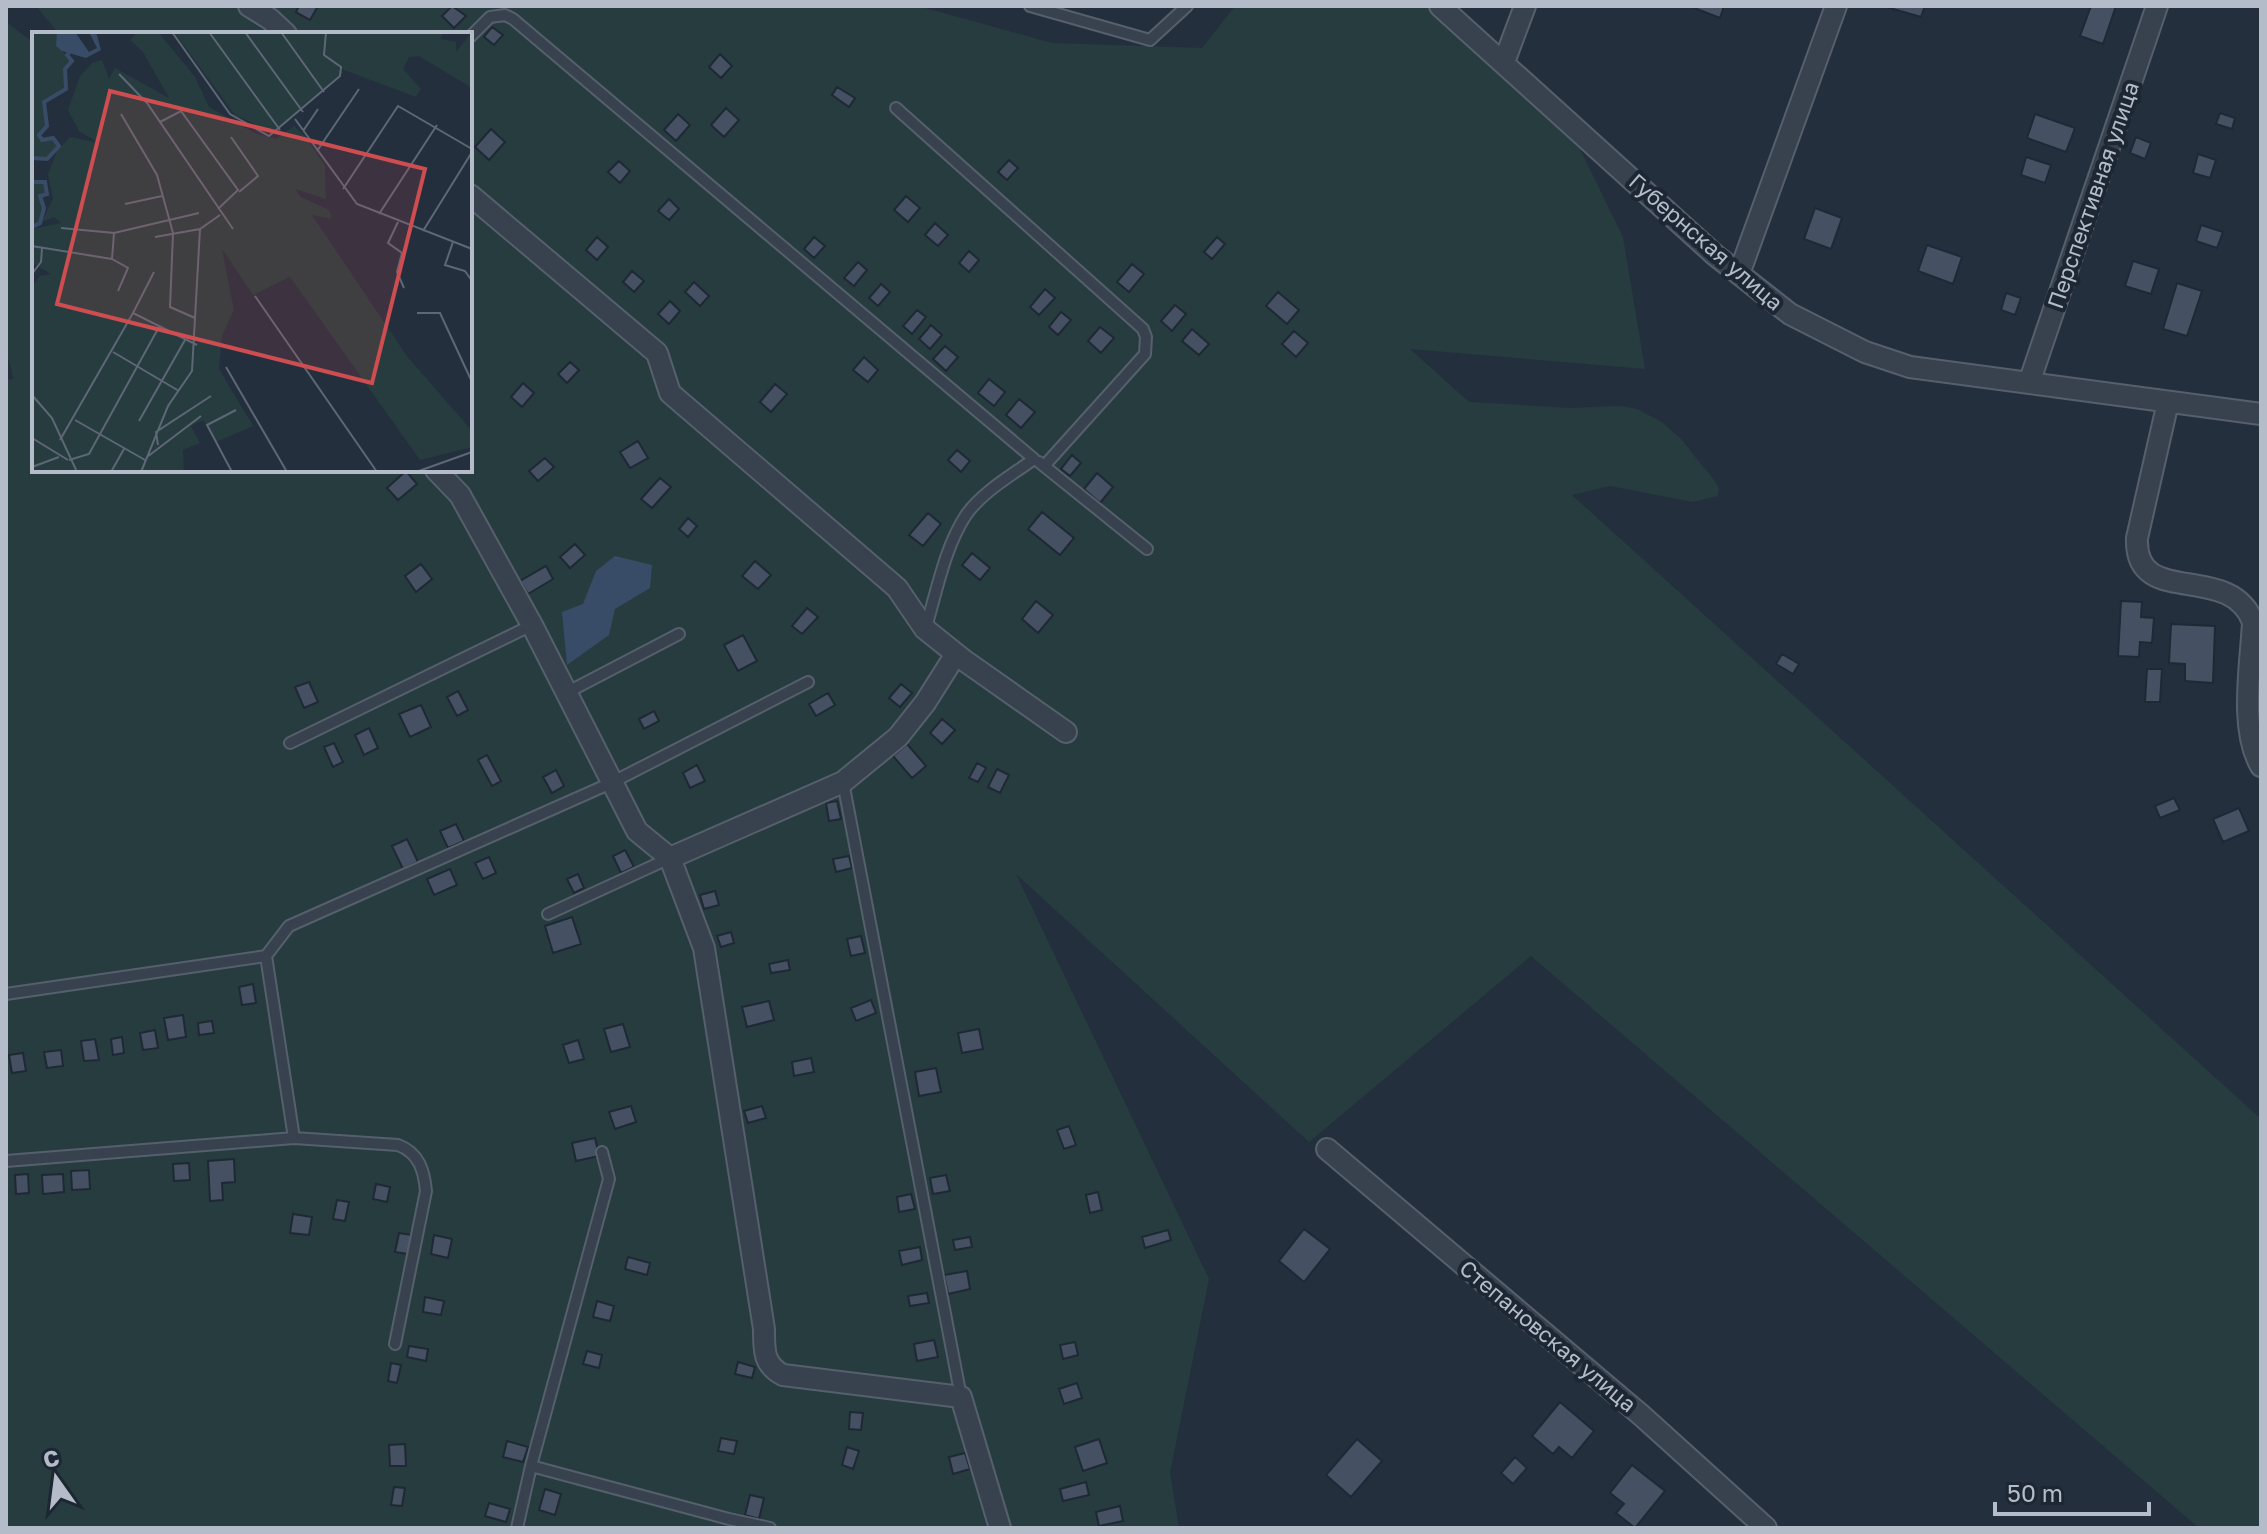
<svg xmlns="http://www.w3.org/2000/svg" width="2267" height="1534" font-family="'Golos Text',sans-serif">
<rect width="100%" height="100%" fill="#242f3e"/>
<path fill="#263c3f" d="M36 6H918L1052 43 1202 48 1235 6H1426L1580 149 1623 237 1645 369 1410 349 1469 402 1571 408 1621 406 1637 409 1662 422 1681 439 1714 480 1719 488 1718 496 1693 502 1610 486 1572 495 2261 1119V1528H2199L1531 956 1309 1142 1016 874 1209 1279 1170 1473 1179 1528H6V380L13 379 9 360 6 358V22L34 43V470H470V34H59Z"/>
<path fill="#394c67" d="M615 556 652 565 650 588 615 609 609 635 567 665 562 612 583 604 596 571Z"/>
<path fill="#455162" stroke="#1f2835" stroke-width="2" d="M299 6H318L310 20 296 12Z
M452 6 466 16 454 28 442 16Z
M1689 6H1724L1720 18Z
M1883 6H1925L1921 17Z
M2091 6H2116L2103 44 2080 36Z
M492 27 503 35 494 45 484 37Z
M720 54 732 66 721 78 709 67Z
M837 87 855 98 849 107 832 95Z
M726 108 739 120 724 137 711 125Z
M2220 113 2235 118 2232 129 2216 124Z
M678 114 690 125 676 141 664 130Z
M2035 114 2075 128 2066 152 2027 138Z
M491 129 505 142 489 160 475 147Z
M2136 137 2151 143 2145 159 2130 153Z
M2198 154 2216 160 2210 178 2193 173Z
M2026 157 2051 165 2045 183 2021 175Z
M1009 160 1018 168 1007 180 998 172Z
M619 161 630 171 620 183 608 172Z
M906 196 920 208 908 222 894 210Z
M669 199 679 209 669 220 658 211Z
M1815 208 1842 218 1831 249 1804 239Z
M935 223 948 235 938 246 925 235Z
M2201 225 2223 232 2217 248 2196 241Z
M597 237 608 247 597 260 586 250Z
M814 237 825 246 814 258 804 249Z
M1217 237 1225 244 1212 259 1204 252Z
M1927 245 1962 257 1953 284 1918 271Z
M969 251 979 260 969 272 959 263Z
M2133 261 2159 269 2151 294 2125 286Z
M858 262 867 270 854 286 844 278Z
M1132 264 1144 274 1129 292 1117 282Z
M632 271 644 281 634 292 623 282Z
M694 282 709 296 700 306 685 292Z
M2177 283 2202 291 2187 336 2163 329Z
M881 284 890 292 878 306 869 298Z
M1045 289 1055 298 1039 315 1030 307Z
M1278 292 1299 310 1287 324 1266 306Z
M2006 293 2021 298 2015 315 2001 310Z
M670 301 680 311 669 324 658 314Z
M1175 305 1186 314 1172 331 1161 321Z
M917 310 926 317 912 334 903 326Z
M1061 312 1071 320 1058 335 1049 327Z
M931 325 942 335 930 349 919 339Z
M1100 327 1114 338 1101 353 1088 341Z
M1192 329 1209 344 1199 355 1182 341Z
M1294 331 1308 343 1296 357 1282 344Z
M945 346 958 357 946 371 933 359Z
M864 357 878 370 868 382 853 370Z
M570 362 579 370 567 383 558 374Z
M989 379 1005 392 994 406 978 393Z
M523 383 534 393 522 407 511 397Z
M775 384 787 394 771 412 760 402Z
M1019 399 1035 412 1021 428 1006 415Z
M638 441 648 458 630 468 620 452Z
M957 450 970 461 961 472 948 460Z
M1072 455 1081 463 1070 476 1061 469Z
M545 458 554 467 538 481 529 471Z
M406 471 417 484 398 500 387 488Z
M1097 473 1113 487 1100 503 1084 489Z
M660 478 671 487 652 508 641 499Z
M1042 512 1074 538 1060 555 1028 529Z
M928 513 941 524 923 546 909 535Z
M688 518 697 526 688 537 679 529Z
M575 544 585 555 570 568 560 557Z
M972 553 990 568 980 580 962 565Z
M755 561 771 575 758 589 742 576Z
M421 564 432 579 416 592 405 576Z
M546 566 553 579 528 594 520 581Z
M1036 601 1053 615 1038 633 1022 619Z
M2121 601 2142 602 2141 617 2154 618 2152 643 2140 642 2139 657 2118 656Z
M807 608 818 617 802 634 792 626Z
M2171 624 2215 626 2213 683 2185 681V664L2169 663Z
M743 635 757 661 738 671 724 645Z
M1782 654 1799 664 1793 674 1776 664Z
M2147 669H2162L2160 702H2145Z
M309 682 318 702 304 708 295 687Z
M901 684 912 693 900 707 889 698Z
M458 691 468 710 457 716 447 697Z
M828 693 835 705 816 716 809 704Z
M421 705 431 727 410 737 399 714Z
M654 711 659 721 644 729 639 719Z
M942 719 955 730 942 744 930 733Z
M369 728 378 748 364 755 355 735Z
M334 743 343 762 333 767 324 747Z
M907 744 926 766 912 778 893 756Z
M487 755 501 781 492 786 478 760Z
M977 763 986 768 978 782 969 778Z
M697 765 705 781 690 788 683 773Z
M997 769 1009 775 1000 793 988 787Z
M556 770 564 786 552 793 543 777Z
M2174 798 2180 810 2160 818 2155 806Z
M837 801 841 819 829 821 826 803Z
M2239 808 2249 831 2223 842 2213 819Z
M456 824 464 841 448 848 440 831Z
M407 839 418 862 403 869 392 846Z
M625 850 634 867 621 873 613 856Z
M849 856 852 868 836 872 833 859Z
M489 857 496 873 483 879 475 863Z
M450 869 457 885 434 895 427 879Z
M578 874 584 888 574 893 567 879Z
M715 891 719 905 704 909 700 895Z
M572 917 581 944 553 953 545 926Z
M731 932 734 943 721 947 717 936Z
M861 936 865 953 851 956 847 939Z
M788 960 790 970 771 973 769 964Z
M253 984 256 1003 242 1005 239 987Z
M871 1000 876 1013 856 1021 851 1008Z
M769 1001 774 1020 747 1027 742 1007Z
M183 1015 186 1037 168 1040 164 1018Z
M212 1021 214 1033 199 1035 198 1023Z
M623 1024 630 1047 611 1052 604 1029Z
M979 1029 983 1049 962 1053 958 1033Z
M155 1030 158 1048 143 1050 140 1033Z
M122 1037 124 1053 113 1055 111 1039Z
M95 1039 99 1060 84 1061 81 1041Z
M578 1040 584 1059 569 1063 563 1045Z
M61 1050 63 1066 47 1068 44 1052Z
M23 1053 26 1071 12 1073 9 1055Z
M811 1058 814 1072 794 1076 792 1062Z
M936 1068 941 1092 919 1096 915 1072Z
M631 1106 636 1122 615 1129 609 1112Z
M762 1106 766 1118 748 1123 744 1111Z
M1069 1126 1076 1145 1064 1149 1057 1130Z
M595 1138 599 1156 576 1161 572 1143Z
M234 1159 235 1182 222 1183 223 1200 210 1201 208 1161Z
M189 1163 190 1180 174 1181 173 1164Z
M89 1170 90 1189 72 1190 71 1171Z
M28 1174 29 1193 16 1194 15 1175Z
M63 1174 64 1192 43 1194 42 1175Z
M946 1175 950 1191 933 1194 930 1178Z
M376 1184 390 1187 387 1202 373 1199Z
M1098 1192 1102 1210 1090 1213 1086 1195Z
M911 1194 915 1209 899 1212 897 1197Z
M337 1200 349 1202 345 1221 333 1219Z
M293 1214 312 1217 309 1235 290 1233Z
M1304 1229 1330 1249 1304 1282 1279 1261Z
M1168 1230 1171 1240 1145 1248 1142 1237Z
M399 1233 412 1235 408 1254 395 1252Z
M434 1235 452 1239 448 1258 431 1254Z
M970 1237 972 1247 955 1250 953 1240Z
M920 1247 922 1260 902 1265 899 1251Z
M628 1257 650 1263 647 1275 625 1269Z
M967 1271 970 1289 948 1294 944 1275Z
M927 1293 929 1303 910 1306 908 1296Z
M425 1297 444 1301 441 1315 423 1312Z
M597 1301 614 1306 610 1321 593 1317Z
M934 1340 938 1357 917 1361 914 1344Z
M1075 1342 1078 1355 1063 1359 1060 1345Z
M409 1346 428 1349 426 1361 407 1357Z
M587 1351 602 1355 599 1368 583 1364Z
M738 1362 755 1367 752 1378 735 1374Z
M391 1363 401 1365 397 1383 388 1381Z
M1077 1383 1082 1398 1064 1404 1059 1389Z
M1560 1402 1594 1431 1572 1458 1559 1447 1553 1454 1532 1436Z
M850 1412 863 1413 861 1430 849 1429Z
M721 1438 737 1441 734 1454 718 1451Z
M1099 1439 1107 1463 1083 1471 1075 1447Z
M1357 1439 1382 1461 1351 1497 1326 1475Z
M507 1441 528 1447 523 1462 503 1457Z
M405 1444 406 1466H390L389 1445Z
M847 1447 859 1451 853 1469 842 1465Z
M965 1453 970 1469 953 1474 949 1457Z
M1515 1457 1527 1468 1513 1484 1501 1473Z
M1632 1465 1665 1491 1635 1528 1616 1513 1624 1504 1610 1493Z
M1086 1482 1089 1495 1063 1501 1060 1489Z
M394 1487 405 1488 402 1506 391 1505Z
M545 1489 561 1494 555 1515 539 1510Z
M750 1495 764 1498 759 1519 745 1515Z
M489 1503 510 1509 506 1522 485 1516Z
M1120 1506 1123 1521 1099 1526 1096 1512Z"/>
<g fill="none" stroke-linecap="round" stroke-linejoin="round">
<g stroke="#565f6c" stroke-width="14">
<path id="service" d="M1030 6 1150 40 1187 6
M470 37 490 17 505 15 513 19 1034 459C1012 475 982 492 966 515 945 547 937 590 926 627
M896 108 1143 329 1146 337 1145 354 1045 465
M1039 462 1147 549
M566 693 679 634
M290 743 532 625
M843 782 961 1397
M548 914 670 858
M266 956 289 926 611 783 808 682
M6 994 266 956 294 1138 6 1161
M294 1138 398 1145C419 1153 424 1170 426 1191L395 1344
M602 1152 609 1179 531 1466 729 1519 770 1528
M517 1528 531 1466"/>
</g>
<g stroke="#565f6c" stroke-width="24">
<path id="minor" d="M249 6 270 19 286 34
M1440 6 1715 255 1790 314 1865 352 1910 367 2261 414
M1504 62 1525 6
M470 195 657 353 670 393 897 588 925 629 965 661 1066 732
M1739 274 1836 6
M2029 383 2157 6
M2168 402 2137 538C2134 610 2230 560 2253 622 2251 664 2239 729 2261 766
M436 470 460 495 532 625 637 831 670 858 704 948 764 1329C764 1349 763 1365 783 1375L961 1397 1000 1528
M670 858 843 782 898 737 925 703 956 654
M1327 1149 1641 1415 1766 1528"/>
</g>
<use href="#service" stroke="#38414e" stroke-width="10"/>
<use href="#minor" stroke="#38414e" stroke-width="20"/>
</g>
<g text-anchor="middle" stroke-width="8" stroke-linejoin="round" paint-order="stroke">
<g font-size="22" fill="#b4bcc9" stroke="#1d2633">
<text transform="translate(2093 195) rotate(-71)" y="8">Перспективная улица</text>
<text transform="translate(1706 242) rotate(41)" y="8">Губернская улица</text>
<text transform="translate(1548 1336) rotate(40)" y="8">Степановская улица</text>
</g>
</g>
<g transform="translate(32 32)">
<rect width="440" height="440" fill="#242f3e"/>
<path d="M0 0H25L30 19 40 29 33 37 34 57 12 70 15 94 7 103 10 108 21 106 27 114 15 127 0 126ZM105 0H126L163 45 177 75 223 101 244 107 262 94 274 105 293 134 294 167 263 157 269 165 297 178 300 187 280 183 375 324 440 399V415L388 428 258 245 221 263 190 217 202 278 190 304 187 337 221 394 184 410 171 388 159 394 168 411 151 418 152 440H0V254L8 244 19 242 0 231V197L29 191 22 185 10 190 21 167 16 142 25 119 38 105 67 111 47 99 36 78 48 44 60 31 70 28 77 47 83 36 137 66 111 20 98 8ZM142 0H412L408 7 424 10V20L440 0V56L387 24 377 25 371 37 389 57 384 65 304 35 311 40 240 100 203 83ZM0 150H13L15 162 8 165 12 176 8 191 0 195Z" fill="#263c3f"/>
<path d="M25 0H43L57 20 65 16 57 0H64L69 18 54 26 30 19 24 14Z" fill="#394c67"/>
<path fill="none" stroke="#394c67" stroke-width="4" d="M0 126 15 127 27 114 21 106 10 108 7 103 15 94 12 70 34 57 33 37 40 29 35 23 40 17M0 150H13L15 162 8 164 12 176 8 191 0 195"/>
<path fill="none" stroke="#5e6776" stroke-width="2" d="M140 0 198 82 237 104 308 44 309 35 292 23 294 0M177 0 248 98M213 0 271 80M249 0 292 60M87 42 115 71 201 197M89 82 125 143 141 201 138 275 163 286 160 339 136 374 109 440M263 87 325 172 440 217M128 90 149 79 206 158 186 177M271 99 286 77M199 105 226 144 207 160M285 119 327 57M311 157 366 74 440 117M93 172 130 164M347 182 405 93M366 190 356 211 370 221 365 240 372 256M391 199 440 120M82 201 167 181M123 205 168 197 188 183M421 210 413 233 433 239 440 249M0 214 80 227 82 201 29 196M80 227 96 236 86 259M122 240 101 281 165 313M0 242 9 230 10 216M223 264 345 440M385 281H408L440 350M163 286 168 197M81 320 147 359M194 335 255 440M0 363 20 386 45 440M43 388 113 428M107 389 153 308M0 406 36 428M28 408 101 281M126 413 124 400 179 364M115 425 169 384M37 428 57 422 127 295M0 435 27 425M79 440 92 417M200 440 175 393 204 378M384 440 440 420"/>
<path fill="#ce4d50" fill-opacity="0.15" stroke="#ce4d50" stroke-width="4" d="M78 59 393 137 340 351 25 272Z"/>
<rect width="440" height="440" fill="none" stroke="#b4bcc9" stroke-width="4"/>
</g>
<rect width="2267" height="1534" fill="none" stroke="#b4bcc9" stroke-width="16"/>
<g transform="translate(56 1478) rotate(346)" stroke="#1d2633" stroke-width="6" paint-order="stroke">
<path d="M0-6L14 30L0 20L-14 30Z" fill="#b4bcc9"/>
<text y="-12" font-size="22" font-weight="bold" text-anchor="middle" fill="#b4bcc9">С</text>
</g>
<path d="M1995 1502v12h154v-12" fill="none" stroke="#b4bcc9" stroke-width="4"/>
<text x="2007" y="1502" font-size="24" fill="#b4bcc9" stroke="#1d2633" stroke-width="6" paint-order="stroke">50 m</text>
</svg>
